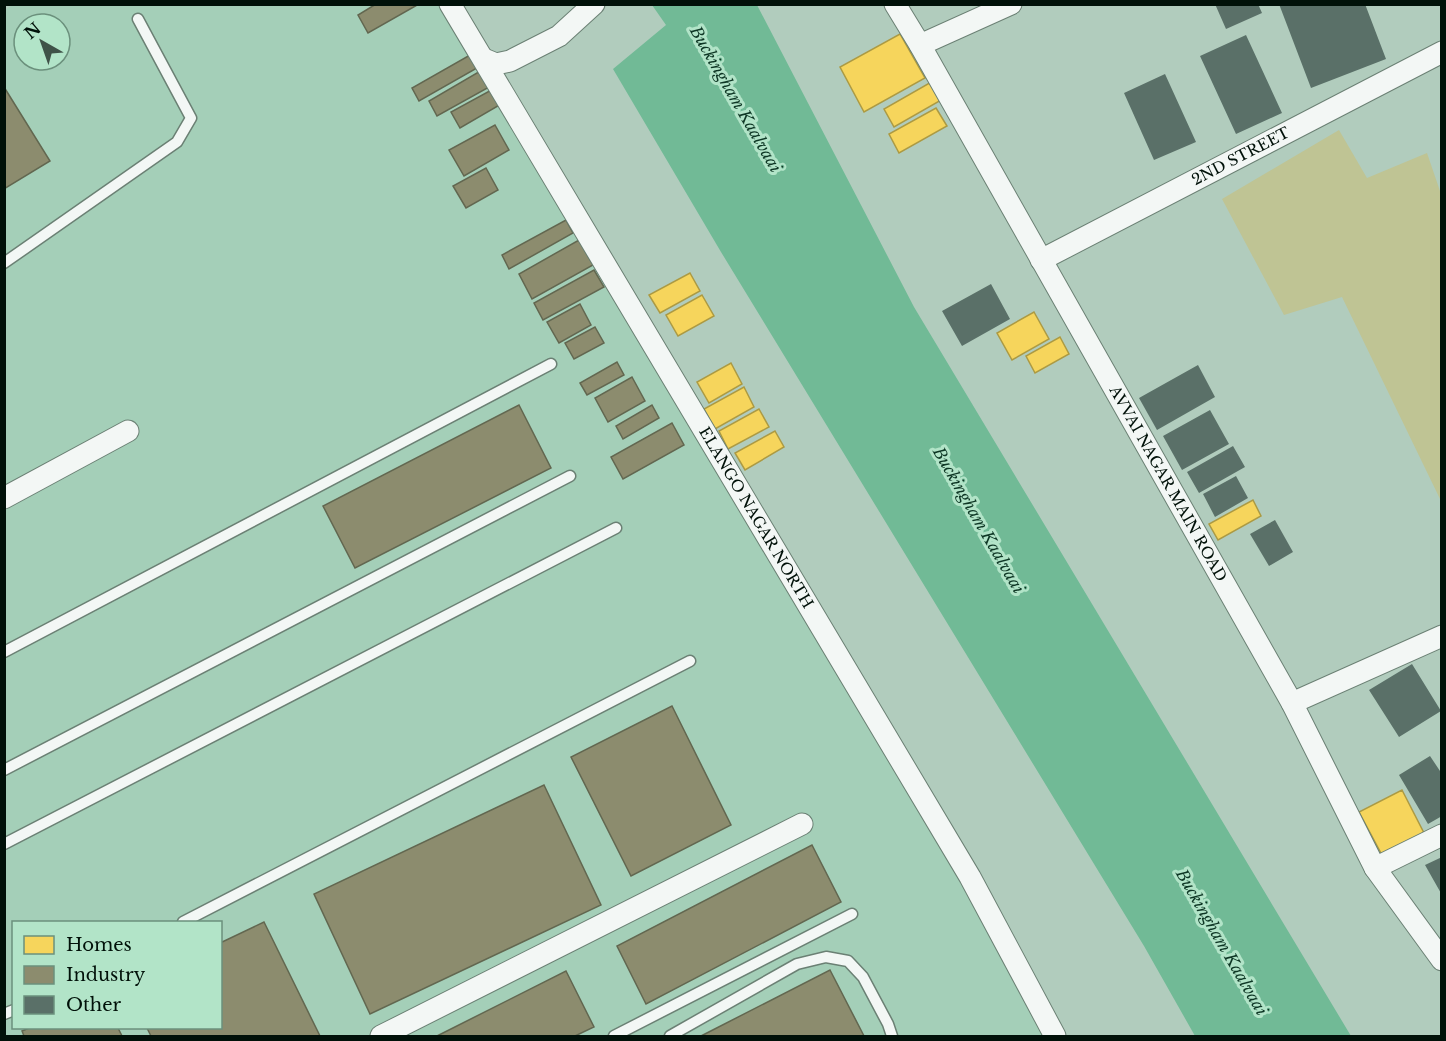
<svg xmlns="http://www.w3.org/2000/svg" width="1446" height="1041" font-family="'Libre Baskerville',serif">
<rect width="100%" height="100%" fill="#b1ccbd"/>
<path fill="#a4cfb8" fill-rule="evenodd" d="M14 4 456 5 1049 1036H5V10ZM24 24H60V60H24ZM14 922H220V1028H14Z"/>
<path fill="#bfc494" d="M1339 130 1367 178 1427 153 1441 194V501L1342 297 1284 315 1222 199Z"/>
<path fill="#71ba96" d="M652 5H757L914 307 1351 1036H1195L1144 946 721 252 613 69 666 25Z"/>
<path fill="#f6d55c" stroke="#ac9a43" stroke-width="1.5" d="M900 34 925 78 864 112 840 67Z
M933 81 943 99 894 127 884 109Z
M936 108 947 126 899 153 889 134Z
M690 273 700 291 660 313 649 295Z
M702 295 714 316 678 336 666 315Z
M1034 312 1049 339 1012 360 997 333Z
M1060 337 1069 354 1035 373 1026 356Z
M731 363 742 384 709 403 697 382Z
M744 387 754 407 715 429 704 409Z
M759 409 769 427 728 449 719 431Z
M775 431 784 447 745 470 735 453Z
M1253 500 1261 516 1218 540 1209 524Z
M1402 790 1424 833 1382 855 1359 812Z"/>
<path fill="#8c8c6e" stroke="#626750" stroke-width="1.5" d="M376 4H419L368 33 358 15Z
M470 55 477 68 419 101 412 88Z
M482 70 491 86 437 116 429 101Z
M4 87 50 161 4 189Z
M495 88 503 103 460 128 451 112Z
M495 125 509 150 464 176 449 150Z
M486 168 498 190 466 208 453 186Z
M566 220 573 233 509 269 502 255Z
M579 240 593 265 532 299 519 274Z
M594 270 604 287 543 320 534 303Z
M580 304 591 325 559 343 547 322Z
M595 327 604 343 574 359 565 343Z
M617 362 624 375 587 395 580 383Z
M632 377 645 401 608 422 595 398Z
M519 405 551 468 355 568 323 506Z
M652 405 659 418 623 439 616 426Z
M672 423 684 445 623 479 611 457Z
M672 706 731 825 631 876 571 757Z
M544 785 601 905 370 1014 314 894Z
M812 845 841 902 646 1004 617 946Z
M264 922 320 1036H151L147 1028H220V943Z
M830 970 864 1036H701Z
M566 971 594 1027 575 1036H437Z
M29 1028H118L122 1036H24L22 1031Z"/>
<path fill="#5a7068" d="M1215 4H1258L1262 13 1226 29Z
M1279 4H1365L1386 59 1311 88Z
M1246 35 1282 113 1236 134 1200 56Z
M1165 74 1196 142 1154 160 1124 93Z
M991 284 1010 319 962 346 942 311Z
M1198 365 1215 397 1157 430 1139 398Z
M1210 410 1229 444 1182 470 1163 436Z
M1233 446 1245 467 1199 493 1187 472Z
M1236 476 1248 498 1215 517 1203 494Z
M1275 520 1293 552 1269 566 1250 534Z
M1412 664 1441 711 1399 737 1369 690Z
M1430 756 1442 774V816L1428 824 1399 775Z
M1442 857V895L1425 865Z"/>
<g fill="none" stroke-linecap="round" stroke-linejoin="round">
<g stroke="#6b8074" stroke-width="13">
<path id="service" d="M4 263 177 142 191 118 138 19
M4 652 551 364
M4 770 570 476
M4 844 616 528
M183 922 690 661
M4 1014 14 1010
M614 1036 852 914
M670 1036 797 964 826 957 848 961 863 977 888 1024 892 1036"/>
</g>
<g stroke="#6b8074" stroke-width="23">
<g id="minor">
<path id="s1" d="M450 4 970 877 1055 1036"/>
<path id="s2" d="M895 4 920 45 1292 703 1375 868 1442 960"/>
<path d="M920 45 1011 4"/>
<path d="M484 59 496 64 510 61 559 36 594 4"/>
<path id="s3" d="M1041 260 1442 52"/>
<path d="M4 498 128 431"/>
<path d="M1292 703 1442 636"/>
<path d="M1375 868 1442 835"/>
<path d="M381 1036 802 824"/>
</g>
</g>
<use href="#service" stroke="#f3f7f5" stroke-width="10"/>
<use href="#minor" stroke="#f3f7f5" stroke-width="21"/>
</g>
<g text-anchor="middle" stroke-width="6" stroke-linejoin="round" paint-order="stroke">
<g font-size="15" fill="#011109" stroke="#b2e4c8">
<text dy="5" stroke="none"><textPath href="#s3" startOffset="225">2ND STREET</textPath></text>
<text dy="5" stroke="none"><textPath href="#s2" startOffset="552">AVVAI NAGAR MAIN ROAD</textPath></text>
<text dy="5" stroke="none"><textPath href="#s1" startOffset="598">ELANGO NAGAR NORTH</textPath></text>
</g>
<g font-size="16" font-style="italic" fill="#0e3725" stroke="#b2e4c8">
<text transform="translate(736 99) rotate(60)" y="6">Buckingham Kaalvaai</text>
<text transform="translate(979 520) rotate(60)" y="6">Buckingham Kaalvaai</text>
<text transform="translate(1222 942) rotate(60)" y="6">Buckingham Kaalvaai</text>
</g>
</g>
<rect width="1446" height="1041" fill="none" stroke="#011109" stroke-width="12"/>
<rect x="12" y="921" width="210" height="108" fill="#b2e4c8" stroke="#6b907c" stroke-width="1.5"/>
<rect x="24" y="936" width="30" height="18" fill="#f6d55c" stroke="#6b907c" stroke-width="1.5"/>
<text x="66" y="951" font-size="18" fill="#011109">Homes</text>
<rect x="24" y="966" width="30" height="18" fill="#8c8c6e" stroke="#6b907c" stroke-width="1.5"/>
<text x="66" y="981" font-size="18" fill="#011109">Industry</text>
<rect x="24" y="996" width="30" height="18" fill="#5a7068" stroke="#6b907c" stroke-width="1.5"/>
<text x="66" y="1011" font-size="18" fill="#011109">Other</text>
<g transform="translate(42 42) rotate(320)"><circle r="28" fill="#b2e4c8" stroke="#6b907c" stroke-width="1.5"/>
<path d="M0-4.5L10 22L0 15L-10 22Z" fill="#3f5248"/>
<text y="-9" font-size="16" font-weight="bold" text-anchor="middle" fill="#011109">N</text>
</g>
</svg>
